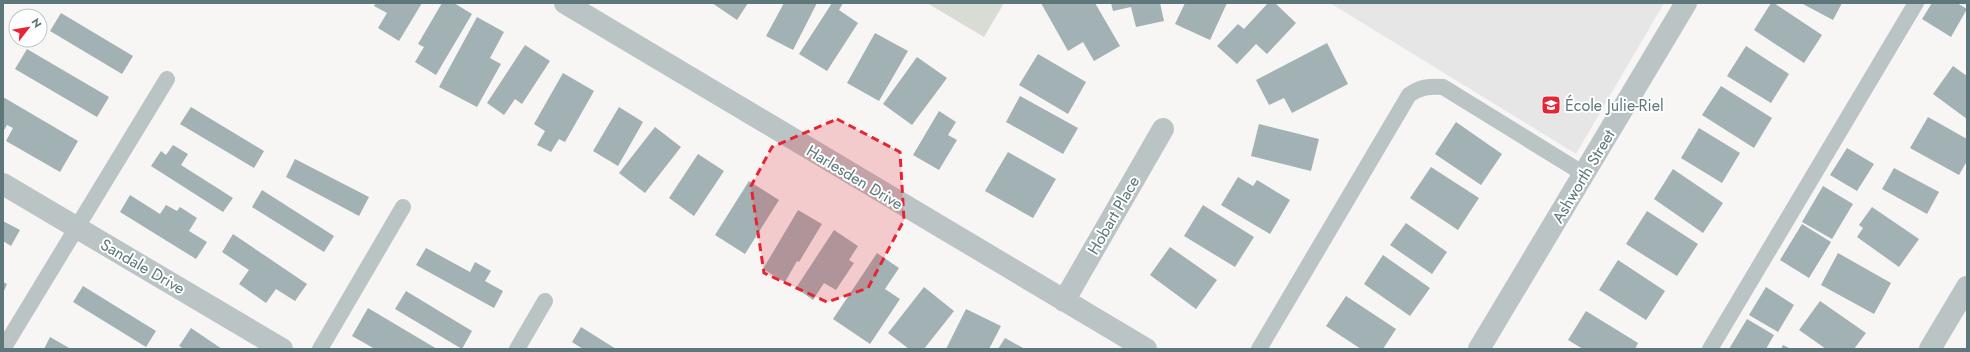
<svg xmlns="http://www.w3.org/2000/svg" width="1970" height="352" font-family="Jost,sans-serif">
<rect width="100%" height="100%" fill="#f7f6f4"/>
<path fill="#e5e6e5" d="M1330 3H1664L1576 154Z"/>
<path fill="#d9dcd3" d="M927 3H1004L984 37Z"/>
<path fill="#a2b1b3" d="M376 3H422L399 41 378 28 387 13 374 6Z
M442 3H454L472 14 436 75 415 62 424 47 418 44Z
M712 3H748L737 20Z
M784 3H817L793 50 766 36Z
M832 3H843L839 10 858 23 827 71 799 54Z
M1041 3H1095L1120 46 1094 61 1083 42 1068 51Z
M1111 3H1160L1164 21 1136 27 1131 7 1113 11Z
M1185 3H1227L1210 40 1175 24Z
M1268 3H1275L1296 23 1267 54 1256 44 1237 64 1217 46 1238 24 1244 29Z
M1771 3H1774L1822 35 1804 63 1754 30Z
M1801 3H1842L1833 20Z
M1932 3H1957L1967 9 1951 37 1922 19Z
M61 13 133 56 122 74 50 31Z
M477 17 504 32 490 58 501 64 477 107 439 87Z
M875 33 908 51 879 101 847 83Z
M1327 43 1348 84 1292 113 1284 98 1269 105 1256 80Z
M525 45 550 61 522 104 515 99 504 115 487 103Z
M1746 46 1789 74 1771 103 1727 76Z
M27 49 109 97 97 117 15 69Z
M1038 54 1086 82 1068 114 1019 85Z
M917 57 947 78 912 125 883 104Z
M1953 66 1967 76V119L1933 94Z
M563 73 594 91 565 142 559 139 551 152 537 145 545 131 534 124Z
M1721 86 1772 118 1754 148 1702 115Z
M1020 96 1078 128 1063 154 1006 122Z
M3 97 78 141 60 172 6 141 13 128 7 125 3 132Z
M191 107 264 151 254 168 180 124Z
M619 107 643 122 618 166 593 151Z
M939 111 956 122 948 135 957 140 939 170 913 155Z
M1928 117 1967 139V161L1959 175 1910 148Z
M1456 122 1502 154 1481 185 1435 154Z
M1259 124 1319 139 1311 171 1251 156Z
M655 127 681 147 645 193 619 173Z
M1699 128 1740 153 1722 183 1681 158Z
M173 145 188 154 181 165 233 198 223 212 151 166 161 151 166 155Z
M1847 148 1874 164 1857 191 1830 175Z
M1008 152 1056 179 1033 218 985 191Z
M698 154 724 171 694 216 669 198Z
M295 159 369 197 359 216 286 177Z
M1431 167 1479 198 1458 230 1410 198Z
M1894 168 1939 192 1927 214 1882 189Z
M1673 169 1723 203 1703 233 1654 199Z
M1238 177 1253 186 1257 180 1290 200 1270 234 1221 205Z
M749 181 779 200 745 254 715 235Z
M1823 186 1853 204 1832 239 1802 222Z
M262 190 334 236 324 252 252 207Z
M130 195 160 214 166 205 177 211 180 207 197 218 189 231 207 242 196 259 120 212Z
M1203 205 1254 237 1235 267 1184 236Z
M1872 207 1919 239 1899 267 1857 237 1863 228 1859 225Z
M798 210 822 224 799 262 797 261 785 282 763 269Z
M1647 211 1698 244 1677 276 1626 244Z
M3 221 20 230 11 246 3 241Z
M1406 223 1447 252 1432 274 1390 245Z
M1802 224 1831 242 1809 278 1780 260Z
M834 230 858 246 849 260 854 263 836 290 824 283 813 300 796 288Z
M233 234 307 284 295 301 276 289 266 303 239 284 249 270 222 252Z
M1170 247 1217 280 1196 309 1150 275Z
M426 248 470 272 475 262 491 271 485 281 503 291 494 308 416 265Z
M877 253 899 268 885 289 900 299 870 344 833 319Z
M1838 253 1891 283 1874 314 1821 285Z
M1383 255 1430 288 1410 316 1364 284Z
M1618 260 1665 291 1646 320 1599 290Z
M3 282 7 284 3 293Z
M83 286 156 331 146 347 73 302Z
M924 287 954 311 924 349H909L888 333Z
M1766 287 1794 305 1778 332 1749 315Z
M406 291 472 331 462 349 395 309Z
M1346 296 1396 329 1383 349H1361L1326 326Z
M1820 301 1866 333 1854 349H1826L1799 330Z
M368 308 437 349H375L352 336Z
M966 309 1001 326 989 349H946Z
M1586 311 1638 343 1635 349H1583L1568 340Z
M1747 319 1774 335 1766 349H1729Z
M581 327 616 349H583L572 342Z
M191 328 222 349H184L179 346Z
M50 337 71 349H44Z
M1005 338 1025 349H998Z
M1783 345 1791 349H1781Z"/>
<g fill="none" stroke-linecap="round" stroke-linejoin="round">
<path stroke="#bbc4c5" stroke-width="16" d="M3 349 167 79
M320 349 403 207
M517 349 545 301
M1259 349 1409 95C1420 87 1429 86 1443 87L1584 174
M1710 349 1916 3"/>
<path stroke="#bbc4c5" stroke-width="22" d="M565 3 1146 349
M3 184 282 349
M1064 301 1163 129
M1479 349 1686 3
M1930 349 1967 287"/>
</g>
<path fill="#e82433" fill-opacity="0.2" stroke="#e82433" stroke-width="3" stroke-dasharray="8 5" stroke-linejoin="round" d="M837 119 900 152 904 220 868 288 827 302 764 273 751 186 772 147Z"/>
<defs>
<g id="school-square" transform="scale(1)"><rect x="-9" y="-9" width="18" height="18" rx="4" fill="#e82433" stroke="#fff"/><path d="M0-5L7-2L0 1L-7-2ZM-4 1L0 2.5L4 1V4Q0 6-4 4Z" fill="#fff"/></g>
</defs>
<g fill-rule="evenodd">
<use href="#school-square" x="1551" y="105"/>
</g>
<g text-anchor="middle" stroke-width="4" stroke-linejoin="round" paint-order="stroke">
<g font-size="16" fill="#5d777a" stroke="#fff" text-anchor="start">
<text x="1565" y="111">École Julie-Riel</text>
</g>
<g font-size="16" fill="#5d777a" stroke="#fff">
<text transform="translate(1583 176) rotate(-59)" y="6">Ashworth Street</text>
<text transform="translate(855 177) rotate(31)" y="6">Harlesden Drive</text>
<text transform="translate(1113 215) rotate(-60)" y="6">Hobart Place</text>
<text transform="translate(143 266) rotate(30)" y="6">Sandale Drive</text>
</g>
</g>
<rect width="1970" height="352" fill="none" stroke="#5d777a" stroke-width="8"/>
<g transform="translate(28 28) rotate(59)"><circle r="19" fill="#ffffff" stroke="#bec9ca"/>
<path d="M0-3L7 15L0 10L-7 15Z" fill="#e82433"/>
<text y="-6" font-size="11" font-weight="bold" text-anchor="middle" fill="#5d777a">N</text>
</g>
</svg>
